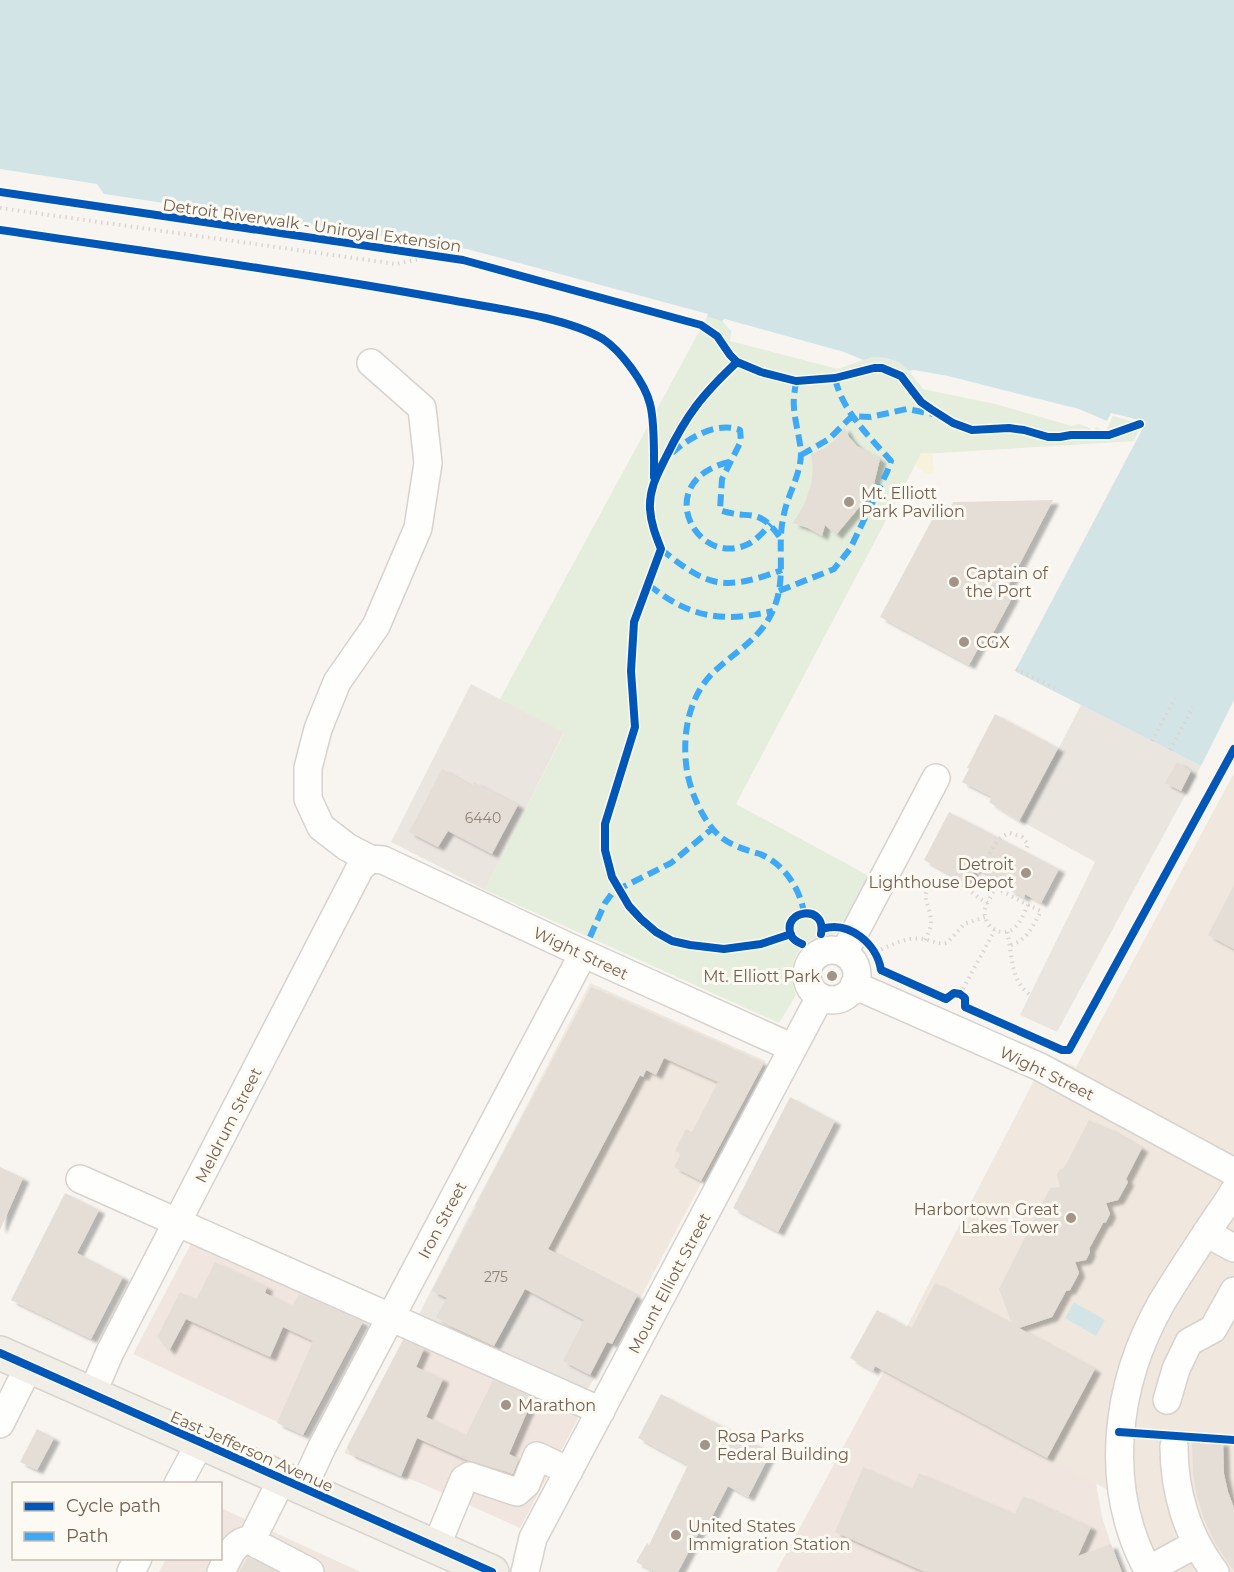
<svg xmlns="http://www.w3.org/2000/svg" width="1234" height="1572" font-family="Montserrat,sans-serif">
<defs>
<filter id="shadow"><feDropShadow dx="6" dy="4" stdDeviation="1.5" flood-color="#0004"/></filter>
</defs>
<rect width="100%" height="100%" fill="#f8f5f0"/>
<path fill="#f0e8df" d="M1234 773V1572H1164L1151 1549 1139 1506 883 1373 1047 1055 1076 1067Z
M590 983 766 1061 642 1295 549 1249 545 1256 469 1216Z"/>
<path fill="#f1e6df" d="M194 1238 367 1316 305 1435 133 1354Z
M406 1334 581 1413 520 1528 420 1483 344 1453Z
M883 1373 1096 1483 1102 1517 1112 1547 1124 1572H776Z
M221 1508 361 1572H159L166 1559 220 1558Z"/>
<path fill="#eae5df" d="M471 684 564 732 485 890 391 842Z
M1081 705 1201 766 1057 1032 1020 1015 1095 862 1021 821Z
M469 1216 545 1256 549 1249 642 1295 585 1394 416 1320Z"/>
<path fill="#e5eddc" d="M707 317 722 321 731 331 842 367 873 357 886 358 898 362 912 373 1082 425 1091 429 1111 413 1146 422 1136 441 921 454 736 804 871 877 840 932C834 936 825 934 818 937 792 945 787 974 796 995L779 1023 485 890 564 733 500 699Z"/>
<path fill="#f7f2dc" d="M921 453H932L934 470 930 474 925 473 915 466Z"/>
<path fill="#d3e4e7" d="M0 0H1234V700L1201 766 1016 672V669L1146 422 1111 413 1105 429 1095 423 1091 430 1079 424 920 386 912 373 898 362 886 358 873 357 842 367 731 338C730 322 720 320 707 317L708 314 467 249 104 194 97 184 0 169Z
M1074 1302 1105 1320 1096 1336 1065 1318Z"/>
<path fill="#f8f5f0" d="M725 319 844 352 863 360 838 369 730 341 731 331 722 321Z
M914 370 948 376 1079 409 1107 421 1111 413 1146 422 1136 441 1133 442 1142 424 1113 416 1106 431 1096 427 1091 433V429L1079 424 1072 426 995 404 923 389 909 371Z"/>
<path fill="#e4ded7" filter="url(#shadow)" d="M844 427 849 437 857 446 880 459 872 492 836 535 825 525 822 536 808 528 793 523 804 505 811 485 813 469 811 454 825 448 836 439Z
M1053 500 1005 592 1013 596 987 644 982 641 969 665 880 617 941 503 950 508 953 502Z
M995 714 1058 748 1019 821 989 802 992 797 962 782 969 769 967 768Z
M1177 762 1191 771 1181 791 1165 783Z
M442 769 472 786 474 782 518 805 492 854 448 831 438 847 409 832Z
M949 812 1059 869 1041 903 1025 894 1024 898 1008 889 1010 886 975 868 967 884 924 860Z
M1234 885V949L1208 935Z
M591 987 764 1063 701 1181 674 1167 681 1154 675 1151 686 1129 692 1132 718 1082 664 1058 656 1075 646 1070 643 1077 640 1075 548 1249 637 1296 612 1344 607 1342 590 1375 563 1361 584 1320 525 1289 494 1346 448 1325 436 1317 447 1298 432 1291 476 1207 475 1206Z
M790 1097 835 1121 778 1232 733 1208Z
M1089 1120 1105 1128H1108L1142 1148 1126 1179 1128 1182 1118 1200 1106 1203 1110 1214 1106 1222 1103 1223 1089 1249 1090 1252 1086 1260 1075 1262 1079 1273 1070 1290 1066 1291 1052 1317 1019 1328 1095 1369 1047 1458 875 1366 873 1371 850 1358 877 1310 911 1329 935 1283 1012 1324 999 1289 1050 1188 1060 1187 1057 1175 1060 1169 1064 1168Z
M0 1167 23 1178 0 1230Z
M65 1193 99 1210 77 1253 123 1277 91 1339 11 1300Z
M215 1262 267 1287 265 1293 292 1306 299 1294 363 1322 303 1435 277 1423 313 1341 283 1327 270 1357 186 1319 169 1351 157 1337 180 1292 196 1300Z
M403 1340 424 1349 416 1367 443 1379 426 1417 466 1435 493 1380 533 1398 509 1454 519 1459 513 1474 467 1460 417 1438 401 1476 350 1454 347 1447Z
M661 1394 771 1452 748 1497 728 1486 707 1526 703 1524 678 1572H655L636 1562 647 1543 649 1545 688 1465 638 1438Z
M37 1429 54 1438 37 1470 20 1462Z
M1192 1441 1223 1442 1224 1474 1228 1492 1234 1508V1571L1215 1543 1204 1519 1197 1497 1193 1474Z
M863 1467 912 1489 919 1473 1015 1514 1023 1496 1091 1527 1078 1556 1111 1544 1122 1572H925L835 1532Z
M248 1557 276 1572H239Z"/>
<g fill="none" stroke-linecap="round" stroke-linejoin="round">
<g stroke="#d7d2ce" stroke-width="30">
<path id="minor" d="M371 363 422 408 428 463 418 528 376 626 337 682 318 729 308 768V799L321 827 347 847 370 859 383 860 569 947 793 1048
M807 975a25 25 0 1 1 50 0a25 25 0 1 1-50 0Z
M844 953 936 778
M854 985 1040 1067 1234 1172
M80 1179 601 1411
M1206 1233 1234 1248
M92 1394 110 1352 360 868 370 859
M1167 1400 1176 1369 1189 1342 1213 1329 1234 1291
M0 1424 29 1366
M1174 1446C1174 1491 1187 1536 1215 1572
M178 1484 200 1443
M303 1488 322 1447 583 954
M251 1541 282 1479
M436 1547 464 1479 469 1476 517 1492 526 1484 537 1456 569 1471
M1148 1570 1196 1544
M131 1572 138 1558
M221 1572C228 1559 233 1541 249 1540L310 1572
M525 1572 533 1538 820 997
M1149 1572C1102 1487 1115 1384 1162 1302 1177 1277 1193 1253 1209 1229 1217 1216 1227 1204 1234 1191"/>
</g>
<g stroke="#d9d2cd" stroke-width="36">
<path id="major" d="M0 1353 492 1572"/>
</g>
<path stroke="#dad5d0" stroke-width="4" stroke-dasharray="1.5 4.5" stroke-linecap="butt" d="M0 192 463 260 701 325 717 336
M0 208 396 264 430 257
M1016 669 1055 688
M1152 741 1175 698
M1170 750 1193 707
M980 860 985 863
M996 888 1028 905C1024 913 1020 924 1013 929 999 938 982 925 985 909 987 902 992 894 996 888Z
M967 889C973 882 979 874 984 866 991 852 994 839 1010 833L1022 837 1028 844 1025 852
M1007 932C1013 953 1009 979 1029 994
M925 940C928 934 931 928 931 922 932 907 914 891 939 883 945 881 951 880 957 882 968 887 976 898 988 903
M1011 945C1027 940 1033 926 1041 911L1028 905
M876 952C889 946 908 936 923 939 932 940 937 945 947 943L964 924 985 917
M960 994 995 930"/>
<use href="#minor" stroke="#fefefd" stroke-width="27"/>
<use href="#major" stroke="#f1eee8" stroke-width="33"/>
<path stroke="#3fa9f5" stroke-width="6" stroke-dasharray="12 6" stroke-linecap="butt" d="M796 381C795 390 793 399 794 408 795 423 800 438 801 453 801 474 788 494 784 514 776 546 787 577 774 608 761 641 731 653 709 677 687 702 682 739 687 771 691 794 704 824 722 838 734 847 747 850 760 854 784 864 800 888 804 913
M672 453C689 438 716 421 740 430L741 441 722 479 720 510C751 521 758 505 781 539
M801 455 829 439 852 416 870 417 907 409 933 414
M729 462C651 481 695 567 746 545 756 541 763 532 771 524
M661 549C708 588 725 591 782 570
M649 585C690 618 723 623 773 611
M779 591 834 569 850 549 887 472 891 461C869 436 842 411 835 378
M590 937 605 903 613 892 671 863 713 828"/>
<g stroke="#fdfaf3" stroke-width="11">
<path id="cycleway" d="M0 192 463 260 701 325 717 336 730 355 737 362C702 395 687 414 666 457 657 475 649 489 650 509 651 524 656 536 661 549L634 622 631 671 635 727 605 824V850L612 877 629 906 641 919 656 932 672 941 690 945 724 949 761 944 791 934
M0 230C148 252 297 272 445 299 490 308 564 316 603 339 621 351 645 383 650 404 655 422 654 457 654 477
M737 362 761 372 796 381 835 378 874 368H882L901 376 921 402 931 409 953 423 972 430 1009 428 1024 430 1048 437H1060L1071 435H1109L1140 424
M822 929C849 920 877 944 881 970L946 999 954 993 960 994 965 998V1007L1062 1050H1069L1234 749
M802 944C797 942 793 940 791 935 781 910 827 903 821 934
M0 1353 492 1572
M1119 1432 1234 1440"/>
</g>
<use href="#cycleway" stroke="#0057b8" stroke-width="8"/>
</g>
<g fill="#a29489" stroke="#fdfaf3" stroke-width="2">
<circle cx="849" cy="502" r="6"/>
<circle cx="954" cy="582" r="6"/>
<circle cx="964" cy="642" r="6"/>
<circle cx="1026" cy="873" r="6"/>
<circle cx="832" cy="976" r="6"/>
<circle cx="1071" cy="1218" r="6"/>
<circle cx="506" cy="1405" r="6"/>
<circle cx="705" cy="1445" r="6"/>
<circle cx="676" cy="1535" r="6"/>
</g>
<g text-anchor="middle" stroke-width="6" stroke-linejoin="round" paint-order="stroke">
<g font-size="14" fill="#928275">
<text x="483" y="823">6440</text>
<text x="496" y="1282">275</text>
</g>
<g font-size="16" fill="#746051" stroke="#fdfaf3">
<text transform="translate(312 225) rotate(8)" y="6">Detroit Riverwalk - Uniroyal Extension</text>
<text transform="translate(581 953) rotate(25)" y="6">Wight Street</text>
<text transform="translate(1047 1073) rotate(26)" y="6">Wight Street</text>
<text transform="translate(228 1125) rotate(-63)" y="6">Meldrum Street</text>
<text transform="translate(442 1220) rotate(-62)" y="6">Iron Street</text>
<text transform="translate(669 1283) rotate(-62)" y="6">Mount Elliott Street</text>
<text transform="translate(252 1451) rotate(24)" y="6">East Jefferson Avenue</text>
</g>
<g font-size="16" fill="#746051" stroke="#fdfaf3" text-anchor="start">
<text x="861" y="499">Mt. Elliott<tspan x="861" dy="18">Park Pavilion</tspan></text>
<text x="966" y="579">Captain of<tspan x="966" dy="18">the Port</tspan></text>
<text x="976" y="648">CGX</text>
<text x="1014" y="870" text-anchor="end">Detroit<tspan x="1014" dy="18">Lighthouse Depot</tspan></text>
<text x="820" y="982" text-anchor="end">Mt. Elliott Park</text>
<text x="1059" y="1215" text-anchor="end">Harbortown Great<tspan x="1059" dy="18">Lakes Tower</tspan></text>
<text x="518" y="1411">Marathon</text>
<text x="717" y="1442">Rosa Parks<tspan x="717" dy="18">Federal Building</tspan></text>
<text x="688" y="1532">United States<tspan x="688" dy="18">Immigration Station</tspan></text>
</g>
</g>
<rect x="12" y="1482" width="210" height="78" fill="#fdfaf3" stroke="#c6bcb2" stroke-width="1.5"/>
<rect x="24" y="1502" width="30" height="9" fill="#0057b8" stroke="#c6bcb2" stroke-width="1.5"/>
<text x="66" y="1512" font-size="18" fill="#746051">Cycle path</text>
<rect x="24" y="1532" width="30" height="9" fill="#3fa9f5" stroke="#c6bcb2" stroke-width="1.5"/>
<text x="66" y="1542" font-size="18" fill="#746051">Path</text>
</svg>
